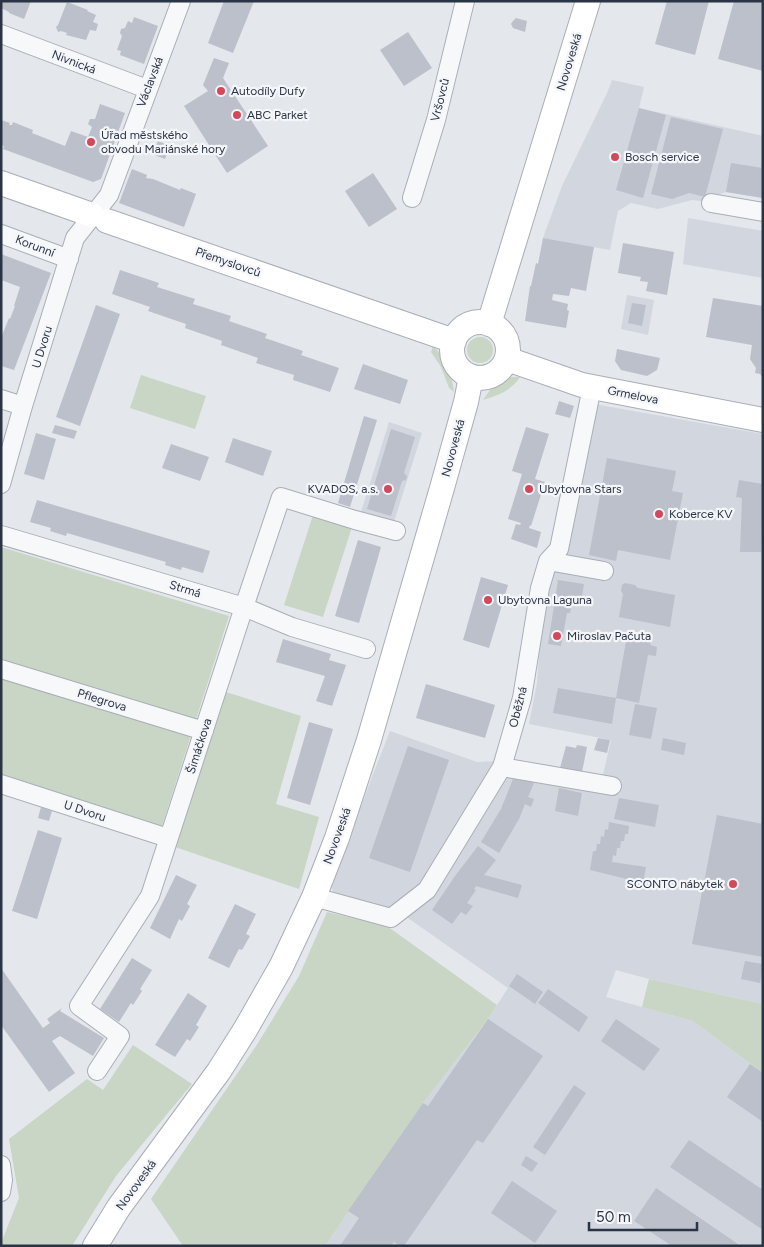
<svg xmlns="http://www.w3.org/2000/svg" width="764" height="1247" font-family="Figtree,sans-serif">
<rect width="100%" height="100%" fill="#e4e7ec"/>
<path fill="#d2d6de" d="M612 80 644 87 639 108 763 136V198L726 192 701 201 692 200 658 209 631 203 618 211 610 250 543 238 562 186 607 93Z
M688 218 763 231V278L683 264Z
M627 295 654 300 648 335 621 329Z
M594 404 763 434V1004L649 979 616 970 606 997 693 1021 763 1073V1246H325L423 1103 488 1019 508 988 405 916 333 893 331 882 390 731 477 762 514 760 603 775 611 740 529 724 537 683 545 579Z
M389 422 422 433 394 522 361 512Z"/>
<path fill="#c9d6c5" d="M467 350a13 13 0 1 1 26 0a13 13 0 1 1-26 0Z
M433 346C446 358 452 375 454 392L449 388 441 367 431 352Z
M141 375 206 396 195 429 130 408Z
M511 377H520C511 391 498 395 483 400 490 388 498 382 511 377Z
M313 515 352 527 323 617 284 605Z
M1 547 229 616 162 826 1 774Z
M226 692 301 716 276 804 319 817 299 889 175 847Z
M327 912 387 926 497 1005 488 1019 423 1103 325 1246H183L151 1199 258 1043 299 976Z
M649 979 763 1004V1073L693 1021 642 1007Z
M133 1045 192 1084 116 1176 72 1246H1V1243L19 1198 9 1139 87 1079 103 1090Z"/>
<path fill="#bbc0ca" d="M1 1H31L24 19 9 13V12L1 8Z
M224 1H254L233 53 208 43Z
M667 1H709L695 55 655 44Z
M734 1H763V71L718 59Z
M67 2 88 10 87 11 96 15 93 22 98 24 96 31 90 30 86 40 66 35 67 33 61 31 58 32 56 27 58 25Z
M134 17 158 26 144 64 120 55 121 51 117 50 122 36 120 33 121 29 125 28 128 21 132 23Z
M516 18 527 21 525 32 513 28 511 24 513 21Z
M408 32 432 68 404 86 380 50Z
M214 58 229 63 223 78 268 146 227 173 184 106 208 91 203 85Z
M100 104 125 113 101 179 93 182 3 149 4 146 1 145V120L10 123 9 125H12L13 122 33 130 32 133 65 146 71 131 88 137 92 127 88 124 90 119H95Z
M639 108 666 115 643 198 616 190Z
M671 117 723 129 705 197 689 193 672 199 651 194Z
M158 141 170 146 165 159 152 154Z
M731 163 763 168V198L726 192Z
M132 169 147 175 146 178 153 179 180 190 181 188 196 194 184 227 119 203Z
M373 173 397 209 369 227 345 191Z
M543 238 594 247 586 291 571 288 569 296 553 294 552 300 568 304 567 310 569 311 566 328 525 321 530 286H531L536 263 538 264Z
M623 243 674 252 667 295 646 291 648 282 640 281 641 277 618 273Z
M1 254 51 273 14 370 1 366V338L9 318 10 319 15 306H14L20 287 1 280Z
M120 270 159 283 157 287 195 299 193 304 231 316 229 321 267 334 265 338 303 351 301 355 339 368 330 392 293 380 294 375 256 363 258 358 221 345 222 341 185 328 186 324 148 311 150 307 112 294Z
M713 298 763 306V378L760 374 755 373 756 368 750 359 752 345 706 337Z
M632 303 646 305 642 326 628 323Z
M96 305 120 314 80 426 56 417Z
M617 349 660 358 657 370 647 376 621 370 615 361Z
M363 364 408 380 400 404 354 389Z
M559 401 574 406 570 418 555 414Z
M364 416 377 420 350 507 338 503Z
M55 425 77 431 74 439 52 433Z
M526 427 549 434 535 479 545 482 531 526 530 525 529 528 541 532 537 548 511 539 516 524 520 525 521 523 508 519 522 474 512 471Z
M391 429 415 437 404 473 407 476 406 480 402 481 391 516 367 509Z
M36 433 56 439 44 480 24 474Z
M233 438 272 451 263 476 225 462Z
M171 444 209 457 200 481 162 468Z
M607 458 676 471 672 491 683 493 670 560 618 550 616 561 589 555Z
M739 480 763 484 761 552H740L742 498 736 497Z
M37 500 210 551 203 573 182 567 181 570 165 565 166 562 67 533 66 536 50 531 51 528 30 522Z
M358 540 381 547 359 623 335 616Z
M481 577 508 585 489 648 463 640Z
M558 580 584 584 582 597 573 596 570 613H567L561 646 548 644Z
M625 583 635 585 638 588 675 595 670 627 619 617 623 594 621 591 622 585Z
M628 630 652 635 650 645 657 647 656 656 648 655 639 703 616 698Z
M283 639 331 654 329 660 346 665 332 706 316 701 325 676 276 662Z
M426 684 495 705 485 738 416 718Z
M558 688 616 698 612 724 553 713Z
M635 704 657 708 651 739 629 735Z
M309 722 333 729 310 805 287 798Z
M598 738 610 740 607 753 594 750Z
M663 738 686 743 684 755 661 750Z
M577 745 587 747 582 772 560 768 566 746 576 748Z
M408 746 449 760 410 872 369 858Z
M517 777 534 783 528 797 534 799 531 807 525 804 519 819 499 853 481 842 501 809 513 779Z
M559 788 582 793 578 816 555 811Z
M619 798 659 805 655 827 614 819Z
M41 807 52 811 49 821 38 818Z
M717 815 763 824V957L692 944Z
M609 822 629 826 628 834H625L624 841H621L620 848H617L616 856 613 855 612 862 646 867 643 883 590 870 593 851H596L597 844H600L601 836 604 837 605 829 608 830Z
M38 830 62 838 37 919 12 911Z
M478 846 496 860 484 875 522 885 518 898 476 886 474 889 476 890 467 903 473 906 466 915 461 912 452 924 432 910 455 876Z
M176 875 197 885 187 904 190 906 182 921 179 919 170 939 150 928Z
M235 904 256 914 246 934 250 936 242 950 239 949 229 968 208 958Z
M132 958 152 970 140 989 142 991 133 1005 131 1003 119 1022 100 1009Z
M745 961 763 964 760 983 741 979Z
M1 968 43 1028 50 1023 47 1019 62 1008 60 1011 104 1038 93 1056 60 1036 52 1041 75 1073 49 1092 1 1025Z
M517 974 543 992 535 1004 509 986Z
M548 989 588 1017 579 1032 538 1003Z
M188 993 207 1006 196 1025 199 1027 190 1041 187 1039 175 1057 155 1045Z
M488 1019 543 1056 483 1143 477 1140 404 1246H400L394 1242 391 1246H340L359 1218 348 1211 423 1103 428 1106Z
M616 1019 660 1049 644 1071 601 1041Z
M750 1064 763 1073V1122L727 1097Z
M574 1085 586 1093 545 1155 533 1147Z
M689 1140 763 1190V1230L670 1167Z
M526 1156 538 1163 532 1172 521 1165Z
M512 1181 557 1211 535 1243 491 1213Z
M656 1188 738 1244 736 1246H672L634 1221Z"/>
<g fill="none" stroke-linecap="round" stroke-linejoin="round">
<g stroke="#a9aeb7" stroke-width="20">
<path id="street" d="M1 34 147 89
M412 198 436 120 465 1
M711 203 763 212
M1 234 69 259
M1 399 23 406
M1 484 23 406 75 238 109 195 181 1
M1 535 244 607 292 627 366 649
M548 561 604 571
M1 669 204 731
M502 767 612 786
M1 784 168 838
M314 897 391 918 427 890 502 767 522 698 540 588 548 561 559 549 592 387
M97 1071 120 1036 79 1006 150 896 244 607 281 497 355 520 396 531
M1 1165 3 1180 1 1192"/>
</g>
<g stroke="#a9aeb7" stroke-width="26">
<path id="secondary" d="M1 183 92 215
M107 221 454 341
M452 350a28 28 0 1 1 56 0a28 28 0 1 1-56 0Z
M489 324 588 1
M507 359 582 385 763 420
M95 1246 119 1207 219 1071 245 1030 281 967 314 897 337 838 369 740 442 488 466 402 471 377"/>
</g>
<use href="#street" stroke="#f7f8fa" stroke-width="18"/>
<use href="#secondary" stroke="#fff" stroke-width="24"/>
</g>
<g fill="#d1495b" stroke="#f4f6f9" stroke-width="2">
<circle cx="221" cy="91" r="5"/>
<circle cx="237" cy="115" r="5"/>
<circle cx="91" cy="142" r="5"/>
<circle cx="615" cy="157" r="5"/>
<circle cx="388" cy="489" r="5"/>
<circle cx="529" cy="489" r="5"/>
<circle cx="659" cy="514" r="5"/>
<circle cx="488" cy="600" r="5"/>
<circle cx="557" cy="636" r="5"/>
<circle cx="733" cy="884" r="5"/>
</g>
<g text-anchor="middle" stroke-width="4.5" stroke-linejoin="round" paint-order="stroke">
<g font-size="12" fill="#2b3445" stroke="#f4f6f9">
<text transform="translate(74 62) rotate(21)" y="4">Nivnická</text>
<text transform="translate(569 62) rotate(-73)" y="4">Novoveská</text>
<text transform="translate(150 82) rotate(-69)" y="4">Václavská</text>
<text transform="translate(440 100) rotate(-76)" y="4">Vršovců</text>
<text transform="translate(35 246) rotate(21)" y="4">Korunní</text>
<text transform="translate(228 262) rotate(19)" y="4">Přemyslovců</text>
<text transform="translate(42 347) rotate(-73)" y="4">U Dvoru</text>
<text transform="translate(633 395) rotate(11)" y="4">Grmelova</text>
<text transform="translate(453 448) rotate(-75)" y="4">Novoveská</text>
<text transform="translate(185 589) rotate(17)" y="4">Strmá</text>
<text transform="translate(102 700) rotate(17)" y="4">Pflegrova</text>
<text transform="translate(518 707) rotate(-76)" y="4">Oběžná</text>
<text transform="translate(199 746) rotate(-72)" y="4">Šimáčkova</text>
<text transform="translate(85 811) rotate(18)" y="4">U Dvoru</text>
<text transform="translate(337 836) rotate(-70)" y="4">Novoveská</text>
<text transform="translate(136 1185) rotate(-54)" y="4">Novoveská</text>
</g>
<g font-size="12" fill="#2b3445" stroke="#f4f6f9" text-anchor="start">
<text x="231" y="95">Autodíly Dufy</text>
<text x="247" y="119">ABC Parket</text>
<text x="101" y="139">Úřad městského<tspan x="101" dy="14">obvodu Mariánské hory</tspan></text>
<text x="625" y="161">Bosch service</text>
<text x="378" y="493" text-anchor="end">KVADOS, a.s.</text>
<text x="539" y="493">Ubytovna Stars</text>
<text x="669" y="518">Koberce KV</text>
<text x="498" y="604">Ubytovna Laguna</text>
<text x="567" y="640">Miroslav Pačuta</text>
<text x="723" y="888" text-anchor="end">SCONTO nábytek</text>
</g>
</g>
<rect width="764" height="1247" fill="none" stroke="#2b3445" stroke-width="5"/>
<path d="M589 1222v8h108v-8" fill="none" stroke="#2b3445" stroke-width="2.5"/>
<text x="596" y="1222" font-size="15" fill="#2b3445" stroke="#f4f6f9" stroke-width="4" paint-order="stroke">50 m</text>
</svg>
